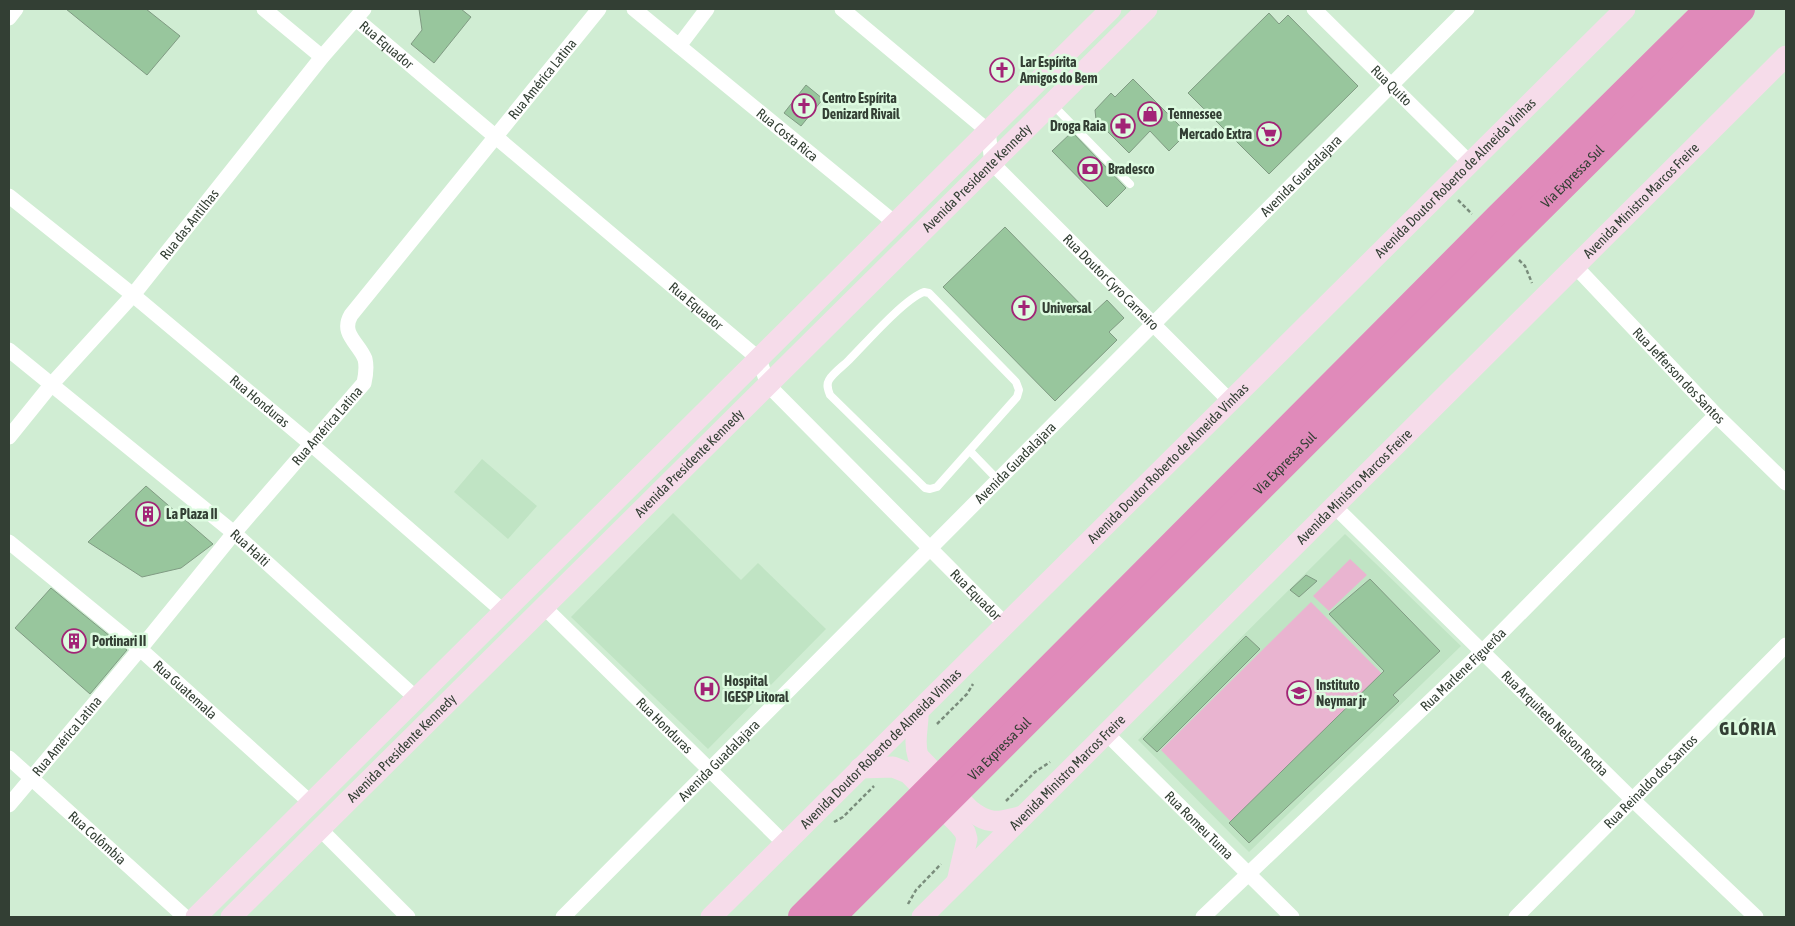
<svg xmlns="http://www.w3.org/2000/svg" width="1795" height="926" font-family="'Asap Condensed',sans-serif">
<rect width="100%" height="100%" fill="#d0edd3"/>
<path fill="#c0e4c4" d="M482 459 537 506 508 539 454 492Z
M673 513 741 580 758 563 826 629 708 749 571 617Z
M1345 534 1461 646 1249 852 1138 740Z"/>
<path fill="#e9b4d0" d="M1350 559 1367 575 1329 611 1313 596Z
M1311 602 1391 683 1240 831 1161 750Z"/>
<path fill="#98c69d" stroke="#809b83" d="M66 9H146L180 36 147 75Z
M419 9H461L471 17 434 63 411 44 422 30Z
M1269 13 1279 24 1288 15 1358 86 1269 174 1188 93Z
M1133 79 1187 133 1169 151 1150 131 1129 153 1096 120 1095 110 1111 93 1115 97Z
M806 85 823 99 801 126 784 113Z
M1072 132 1126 188 1107 207 1052 151Z
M1005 227 1091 315 1107 300 1124 318 1109 332 1117 340 1055 401 943 287Z
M146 486 213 544 181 568 142 577 88 542Z
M1306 575 1317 581 1299 597 1290 590Z
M1370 579 1440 651 1393 695 1399 701 1249 843 1229 823 1384 671 1329 614Z
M51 588 127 650 90 694 15 628Z
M1246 636 1260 649 1157 752 1143 739Z"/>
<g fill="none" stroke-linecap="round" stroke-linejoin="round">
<path stroke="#7a8d7c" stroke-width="2.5" stroke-dasharray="4 2.5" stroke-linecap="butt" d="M1458 200 1472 214
M1519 260 1525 266 1532 283
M937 724 967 694 973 684
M1006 801 1035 772 1050 762
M834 822 843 817 874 786
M908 904 916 890 941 864"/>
<path stroke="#fff" stroke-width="8" d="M1053 105 1130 184
M924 292 929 293 1016 382 1019 390 1017 397 937 487 930 489 925 488 830 395C828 390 826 385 829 380 833 373 843 366 848 361 865 344 904 299 924 292Z
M970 451 998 480"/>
<g stroke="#fff" stroke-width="15">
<path d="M264 9 322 57"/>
<path d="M634 9 679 46 707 9"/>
<path id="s1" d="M842 9 988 131 992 163 1230 401"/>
<path id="s2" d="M1314 9 1469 162"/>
<path d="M9 18 16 9"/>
<path id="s3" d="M356 19 759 359 768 385 1005 624"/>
<path id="s4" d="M679 46 895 223"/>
<path id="s5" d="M9 196 133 295 311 444 504 612"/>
<path id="s6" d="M1575 266 1716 415 1786 483"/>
<path id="s7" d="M9 350 234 533 416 698"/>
<path id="s8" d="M9 437 51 385 133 295 322 57 364 9"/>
<path id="s9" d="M1334 506 1633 800 1756 917"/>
<path id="s10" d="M9 542 140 649 311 803"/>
<path id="s11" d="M544 607 785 844"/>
<path id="s12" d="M1106 733 1292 917"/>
<path id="s13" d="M9 758 185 917"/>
<path id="s14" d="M9 805 140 649 234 533 364 383C366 374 367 367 365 359 359 343 340 334 351 315L599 9"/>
<path d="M320 829 408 917"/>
<path id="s15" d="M563 917 1467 9"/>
<path id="s16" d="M1203 917 1483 651 1716 415"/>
<path id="s17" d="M1516 917 1786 645"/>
</g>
<g stroke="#f6dcea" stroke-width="21">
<path d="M918 711C919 727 913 740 918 756L970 810C990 826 999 822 1023 816"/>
<path d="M860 768 893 767 908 773 960 826 965 832 967 839 957 882"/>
<path d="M196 917 1111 9"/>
<path id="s18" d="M231 917 1147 9"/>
<path id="s19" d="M711 917 1625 9"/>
<path id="s20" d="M922 917 1786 56"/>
</g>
<g stroke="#e08aba" stroke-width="28">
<path d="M802 917 1499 217 1709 9"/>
<path id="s21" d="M831 917 1489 259 1741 9"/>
</g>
</g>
<defs>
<g id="church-ring" transform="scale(1.25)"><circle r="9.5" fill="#ddfbe0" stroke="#a22476" stroke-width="1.5"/><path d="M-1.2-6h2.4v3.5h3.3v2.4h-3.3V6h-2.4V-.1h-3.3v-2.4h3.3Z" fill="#a22476"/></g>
<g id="shop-ring" transform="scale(1.25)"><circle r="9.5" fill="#ddfbe0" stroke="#a22476" stroke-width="1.5"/><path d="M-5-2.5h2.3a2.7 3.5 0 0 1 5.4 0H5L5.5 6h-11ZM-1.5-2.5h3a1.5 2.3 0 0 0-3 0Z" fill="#a22476"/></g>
<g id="pharmacy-ring" transform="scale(1.25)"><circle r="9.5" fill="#ddfbe0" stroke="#a22476" stroke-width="1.5"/><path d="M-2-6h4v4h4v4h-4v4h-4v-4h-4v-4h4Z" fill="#a22476"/></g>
<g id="supermarket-ring" transform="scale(1.25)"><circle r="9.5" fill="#ddfbe0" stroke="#a22476" stroke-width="1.5"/><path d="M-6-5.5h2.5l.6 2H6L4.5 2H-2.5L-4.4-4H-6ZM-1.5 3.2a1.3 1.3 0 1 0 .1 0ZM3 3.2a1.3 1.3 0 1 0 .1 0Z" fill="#a22476"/></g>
<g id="bank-ring" transform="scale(1.25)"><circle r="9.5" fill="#ddfbe0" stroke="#a22476" stroke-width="1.5"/><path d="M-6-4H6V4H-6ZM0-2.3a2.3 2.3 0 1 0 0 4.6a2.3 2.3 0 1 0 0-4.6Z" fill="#a22476"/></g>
<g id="building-ring" transform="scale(1.25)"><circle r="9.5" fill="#ddfbe0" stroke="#a22476" stroke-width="1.5"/><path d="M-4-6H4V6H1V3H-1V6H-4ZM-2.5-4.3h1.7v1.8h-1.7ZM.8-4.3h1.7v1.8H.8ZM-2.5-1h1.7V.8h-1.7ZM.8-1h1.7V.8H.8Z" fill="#a22476"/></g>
<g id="hospital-ring" transform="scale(1.25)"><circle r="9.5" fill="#ddfbe0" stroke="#a22476" stroke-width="1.5"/><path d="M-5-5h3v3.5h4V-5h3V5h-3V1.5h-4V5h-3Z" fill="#a22476"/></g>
<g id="school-ring" transform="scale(1.25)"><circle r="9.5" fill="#ddfbe0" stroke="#a22476" stroke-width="1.5"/><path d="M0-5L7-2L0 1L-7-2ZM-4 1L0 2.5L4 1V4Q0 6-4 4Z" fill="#a22476"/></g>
</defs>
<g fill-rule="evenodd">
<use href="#church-ring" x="1002" y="70"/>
<use href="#church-ring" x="804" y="106"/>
<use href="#shop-ring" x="1150" y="114"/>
<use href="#pharmacy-ring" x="1123" y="126"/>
<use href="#supermarket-ring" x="1269" y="134"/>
<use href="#bank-ring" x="1090" y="169"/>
<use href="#church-ring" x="1024" y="308"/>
<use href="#building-ring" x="148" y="514"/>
<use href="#building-ring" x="74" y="641"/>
<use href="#hospital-ring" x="707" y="689"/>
<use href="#school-ring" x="1299" y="693"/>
</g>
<g text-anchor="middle" stroke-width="5" stroke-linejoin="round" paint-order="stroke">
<g font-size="14" fill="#333f34" stroke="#ddfbe0">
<text dy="5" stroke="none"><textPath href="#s3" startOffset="40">Rua Equador</textPath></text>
<text dy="5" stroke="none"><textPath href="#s14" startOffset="929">Rua América Latina</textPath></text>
<text dy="5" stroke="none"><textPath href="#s2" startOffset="109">Rua Quito</textPath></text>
<text dy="5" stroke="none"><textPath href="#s4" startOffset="140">Rua Costa Rica</textPath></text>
<text dy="5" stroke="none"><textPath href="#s15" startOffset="1046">Avenida Guadalajara</textPath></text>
<text dy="5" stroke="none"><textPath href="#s21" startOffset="1048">Via Expressa Sul</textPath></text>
<text dy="5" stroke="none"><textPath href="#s19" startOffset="1049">Avenida Doutor Roberto de Almeida Vinhas</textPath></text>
<text dy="5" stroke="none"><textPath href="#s18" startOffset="1050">Avenida Presidente Kennedy</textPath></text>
<text dy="5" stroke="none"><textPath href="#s20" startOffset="1015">Avenida Ministro Marcos Freire</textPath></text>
<text dy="5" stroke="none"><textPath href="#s8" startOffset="279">Rua das Antilhas</textPath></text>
<text dy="5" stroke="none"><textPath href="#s1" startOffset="391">Rua Doutor Cyro Carneiro</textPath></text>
<text dy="5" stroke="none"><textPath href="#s3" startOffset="445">Rua Equador</textPath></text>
<text dy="5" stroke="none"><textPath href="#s6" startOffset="151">Rua Jefferson dos Santos</textPath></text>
<text dy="5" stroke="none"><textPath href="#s5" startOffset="324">Rua Honduras</textPath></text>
<text dy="5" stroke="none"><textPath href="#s14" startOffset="495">Rua América Latina</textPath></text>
<text dy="5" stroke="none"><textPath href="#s18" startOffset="645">Avenida Presidente Kennedy</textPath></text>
<text dy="5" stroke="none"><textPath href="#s15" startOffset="641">Avenida Guadalajara</textPath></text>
<text dy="5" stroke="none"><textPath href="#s19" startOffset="644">Avenida Doutor Roberto de Almeida Vinhas</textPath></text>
<text dy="5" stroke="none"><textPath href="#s21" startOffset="642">Via Expressa Sul</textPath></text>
<text dy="5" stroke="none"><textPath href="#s20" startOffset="610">Avenida Ministro Marcos Freire</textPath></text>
<text dy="5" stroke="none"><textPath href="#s7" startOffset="312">Rua Haiti</textPath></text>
<text dy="5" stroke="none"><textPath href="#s3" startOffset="850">Rua Equador</textPath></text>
<text dy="5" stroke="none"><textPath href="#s16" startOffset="359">Rua Marlene Figuerôa</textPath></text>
<text dy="5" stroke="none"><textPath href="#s10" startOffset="230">Rua Guatemala</textPath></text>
<text dy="5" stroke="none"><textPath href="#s9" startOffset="310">Rua Arquiteto Nelson Rocha</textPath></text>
<text dy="5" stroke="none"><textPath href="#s11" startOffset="169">Rua Honduras</textPath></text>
<text dy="5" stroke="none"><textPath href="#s14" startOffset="90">Rua América Latina</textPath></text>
<text dy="5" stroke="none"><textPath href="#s18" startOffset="240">Avenida Presidente Kennedy</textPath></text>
<text dy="5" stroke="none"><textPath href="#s19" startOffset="239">Avenida Doutor Roberto de Almeida Vinhas</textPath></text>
<text dy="5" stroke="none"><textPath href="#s21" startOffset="238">Via Expressa Sul</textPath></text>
<text dy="5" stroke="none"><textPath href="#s15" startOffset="221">Avenida Guadalajara</textPath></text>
<text dy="5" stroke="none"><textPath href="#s20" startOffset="205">Avenida Ministro Marcos Freire</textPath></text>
<text dy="5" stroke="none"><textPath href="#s17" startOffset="191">Rua Reinaldo dos Santos</textPath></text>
<text dy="5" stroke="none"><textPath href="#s12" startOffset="131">Rua Romeu Tuma</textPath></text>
<text dy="5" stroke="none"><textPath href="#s13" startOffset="119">Rua Colômbia</textPath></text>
</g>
<g font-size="14" font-weight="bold" fill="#333f34" stroke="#ddfbe0" text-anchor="start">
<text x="1020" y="67">Lar Espírita<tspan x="1020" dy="16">Amigos do Bem</tspan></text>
<text x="822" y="103">Centro Espírita<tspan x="822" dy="16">Denizard Rivail</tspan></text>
<text x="1168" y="119">Tennessee</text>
<text x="1106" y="131" text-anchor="end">Droga Raia</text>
<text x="1252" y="139" text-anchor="end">Mercado Extra</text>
<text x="1108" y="174">Bradesco</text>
<text x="1042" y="313">Universal</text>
<text x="166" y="519">La Plaza II</text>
<text x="92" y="646">Portinari II</text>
<text x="724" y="686">Hospital<tspan x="724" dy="16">IGESP Litoral</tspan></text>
<text x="1316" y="690">Instituto<tspan x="1316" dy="16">Neymar jr</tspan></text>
</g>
<g font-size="19" font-weight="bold" letter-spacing="1" fill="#333f34" stroke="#ddfbe0">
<text x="1748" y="735">GLÓRIA</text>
</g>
</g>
<rect width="1795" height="926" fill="none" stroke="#333f34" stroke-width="20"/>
</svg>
